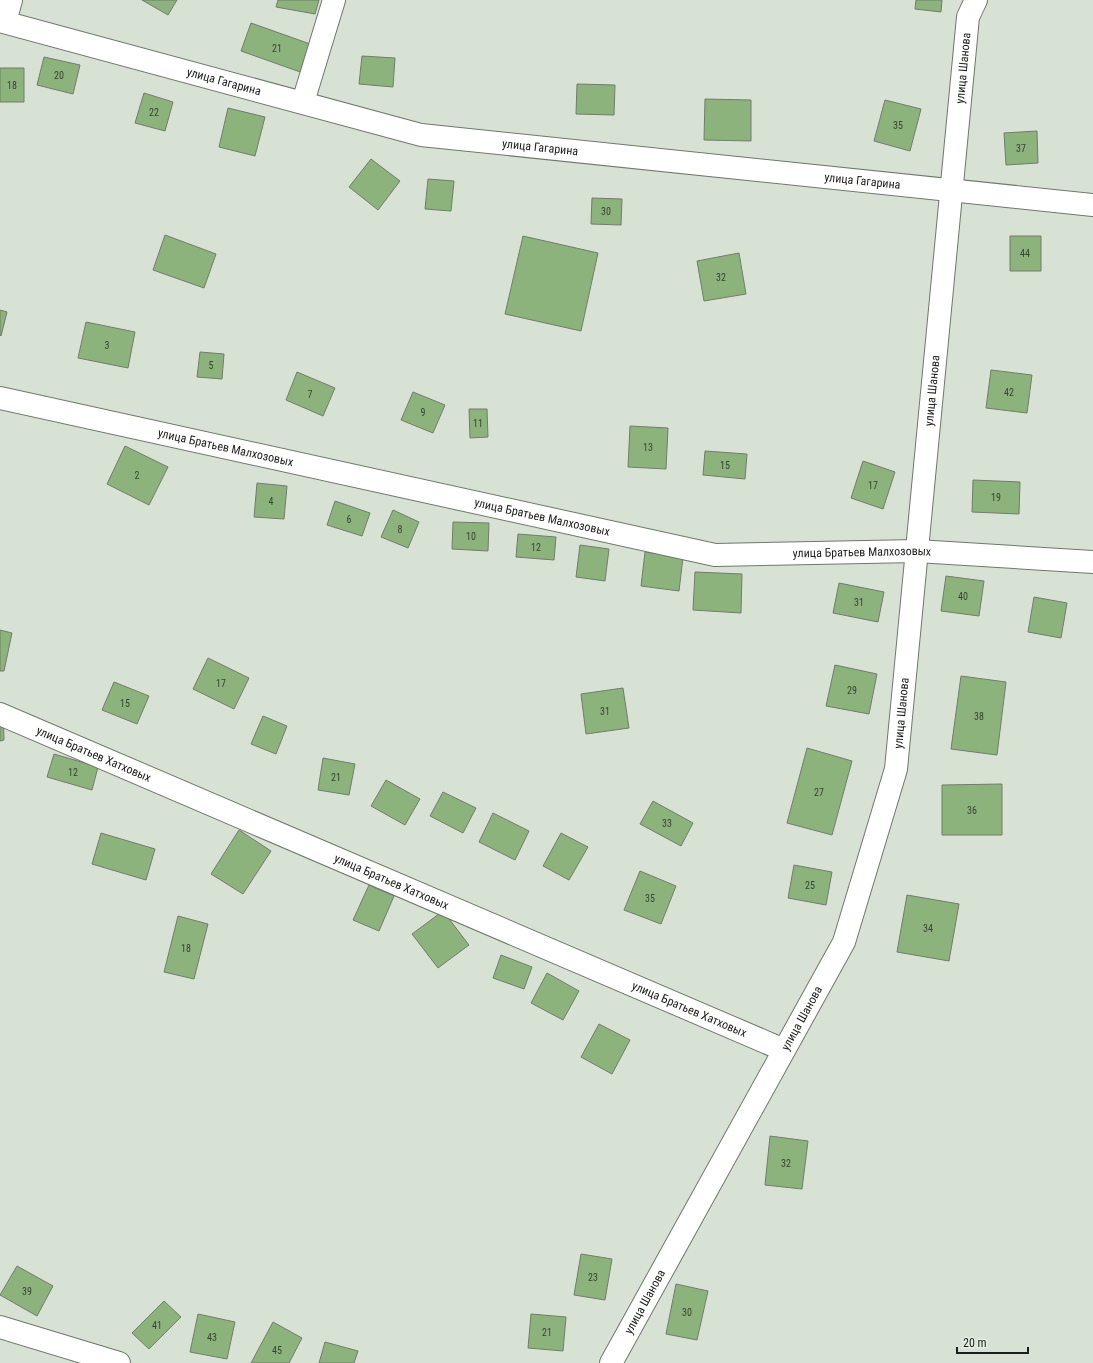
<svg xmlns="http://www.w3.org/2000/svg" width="1093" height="1363" font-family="'Roboto Condensed',sans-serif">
<rect width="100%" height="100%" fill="#d8e2d4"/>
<path fill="#8cb37b" stroke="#737b6f" d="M142 0H177L168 15Z
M278 0H319L315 14 276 7Z
M916 0H942L941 12 915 9Z
M251 23 313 45 303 73 241 51Z
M362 56 395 58 393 87 359 84Z
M44 57 80 65 73 94 37 85Z
M0 68H24V102H0Z
M577 84 615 85 614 115 576 114Z
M144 93 173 102 165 131 135 123Z
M705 99 751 100V141L704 140Z
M885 100 921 109 910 151 874 141Z
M228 108 265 117 255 156 219 147Z
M1037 131 1038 163 1006 165 1004 133Z
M371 159 400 181 378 210 349 187Z
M428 179 454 181 451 211 425 209Z
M592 198 622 199 621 225 591 224Z
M165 235 216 254 204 288 153 270Z
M523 236 598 253 581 331 505 314Z
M1010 236H1041V271H1010Z
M739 253 746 294 704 301 697 261Z
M0 310 7 312 1 336 0 335Z
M86 322 135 332 128 368 78 358Z
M200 352 224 354 222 379 197 377Z
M991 370 1032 375 1027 413 986 408Z
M297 372 335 388 323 416 286 400Z
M413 392 445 405 433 433 401 420Z
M469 409H487L488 437 470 438Z
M630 426 668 428 666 469 628 467Z
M125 446 168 467 149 505 107 484Z
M705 451 747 454 745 479 703 475Z
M863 461 895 472 883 509 851 498Z
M973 480 1020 482 1019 514 972 512Z
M257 483 287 486 284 519 254 517Z
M335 501 370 513 362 536 327 525Z
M393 510 419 522 408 548 381 537Z
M453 522 489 523 488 551 452 549Z
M518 534 556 537 554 560 516 557Z
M580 545 609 549 605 581 576 577Z
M645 552 683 557 679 591 641 586Z
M695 572 742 574 741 613 693 610Z
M946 576 984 581 979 616 941 611Z
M839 583 884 592 878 622 833 613Z
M1034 597 1067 603 1061 638 1028 632Z
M0 630 12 633 4 671H0Z
M208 658 249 678 234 709 193 689Z
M835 665 877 674 869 714 826 706Z
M961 676 1006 682 997 755 951 749Z
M114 682 149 696 137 724 102 710Z
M623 688 629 728 586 734 581 694Z
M0 711H3L4 740 0 741Z
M263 716 287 726 276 754 251 744Z
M807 748 852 761 832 835 787 823Z
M54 754 98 767 92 790 47 777Z
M323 758 355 764 349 795 318 790Z
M386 780 420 799 405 825 371 806Z
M1002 784V835H942V785Z
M443 792 476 808 463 833 430 816Z
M653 801 693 823 681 846 640 824Z
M493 813 529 831 515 860 479 842Z
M239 830 271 851 243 894 211 874Z
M101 833 155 849 146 880 92 864Z
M561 833 588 847 569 880 543 866Z
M794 865 832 872 826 905 788 898Z
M640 871 676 886 661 924 624 910Z
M369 885 394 896 379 931 353 920Z
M907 895 959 904 949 961 897 952Z
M443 911 469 945 438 968 412 934Z
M178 916 208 924 194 979 164 972Z
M501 955 532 967 524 989 493 978Z
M547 973 579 991 563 1020 531 1003Z
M599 1024 630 1040 612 1074 581 1057Z
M770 1136 808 1141 802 1189 765 1185Z
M581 1254 612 1259 605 1300 574 1295Z
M17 1266 53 1286 37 1316 0 1295Z
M676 1284 708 1291 697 1340 666 1334Z
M164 1301 181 1317 149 1349 132 1333Z
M198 1314 235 1322 227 1359 190 1352Z
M531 1314 566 1317 563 1351 528 1348Z
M273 1322 302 1338 289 1363H251Z
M325 1342 358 1351 354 1363H319Z"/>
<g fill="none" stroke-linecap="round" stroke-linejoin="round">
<g stroke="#6f786c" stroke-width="24">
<g id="minor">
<path id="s1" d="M0 21 421 135 1093 205"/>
<path d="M5 22 11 0"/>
<path d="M303 102 334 0"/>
<path id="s2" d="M0 398 715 555 917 551 1093 562"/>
<path id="s3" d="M0 714 784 1050"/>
<path d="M0 1327 119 1363"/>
<path id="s4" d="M611 1363 844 942 896 769 968 17 976 0"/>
</g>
</g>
<use href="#minor" stroke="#fff" stroke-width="22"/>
</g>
<g text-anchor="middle" stroke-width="3.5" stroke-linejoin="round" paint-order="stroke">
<g font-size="10" fill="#374332">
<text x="277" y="52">21</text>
<text x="59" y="79">20</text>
<text x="12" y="89">18</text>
<text x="154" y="116">22</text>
<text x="898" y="129">35</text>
<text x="1021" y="152">37</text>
<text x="606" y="215">30</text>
<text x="1025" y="257">44</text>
<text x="721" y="281">32</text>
<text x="107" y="349">3</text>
<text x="211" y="369">5</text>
<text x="1009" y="396">42</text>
<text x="310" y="398">7</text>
<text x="423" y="416">9</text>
<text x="478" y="427">11</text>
<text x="648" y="451">13</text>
<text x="725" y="469">15</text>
<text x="137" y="479">2</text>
<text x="873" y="489">17</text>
<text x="996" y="501">19</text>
<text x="271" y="505">4</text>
<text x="349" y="523">6</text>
<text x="400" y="533">8</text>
<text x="471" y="540">10</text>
<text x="536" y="551">12</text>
<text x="963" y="600">40</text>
<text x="859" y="606">31</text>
<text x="221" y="687">17</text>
<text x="852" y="694">29</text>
<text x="125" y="707">15</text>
<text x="605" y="715">31</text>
<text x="979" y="720">38</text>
<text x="73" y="776">12</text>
<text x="336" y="781">21</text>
<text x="819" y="796">27</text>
<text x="972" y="814">36</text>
<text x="667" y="827">33</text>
<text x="810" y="889">25</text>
<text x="650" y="902">35</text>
<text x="928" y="932">34</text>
<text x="186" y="952">18</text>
<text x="786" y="1167">32</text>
<text x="593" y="1281">23</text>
<text x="27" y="1295">39</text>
<text x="687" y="1316">30</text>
<text x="157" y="1329">41</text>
<text x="547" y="1336">21</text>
<text x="212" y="1341">43</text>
<text x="277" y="1354">45</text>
</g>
<g font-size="12" fill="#1b1e1a" stroke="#e5efe1">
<text dy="4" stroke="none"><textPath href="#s4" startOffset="1366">улица Шанова</textPath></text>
<text dy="4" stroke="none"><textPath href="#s1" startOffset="232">улица Гагарина</textPath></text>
<text dy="4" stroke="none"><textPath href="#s1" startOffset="556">улица Гагарина</textPath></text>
<text dy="4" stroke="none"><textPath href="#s1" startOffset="880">улица Гагарина</textPath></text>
<text dy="4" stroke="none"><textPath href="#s4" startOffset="1042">улица Шанова</textPath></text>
<text dy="4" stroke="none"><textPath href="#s2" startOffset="231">улица Братьев Малхозовых</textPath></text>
<text dy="4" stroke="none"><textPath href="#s2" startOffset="555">улица Братьев Малхозовых</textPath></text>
<text dy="4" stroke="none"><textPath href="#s2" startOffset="879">улица Братьев Малхозовых</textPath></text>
<text dy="4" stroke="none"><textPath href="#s4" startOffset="718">улица Шанова</textPath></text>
<text dy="4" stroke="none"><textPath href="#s3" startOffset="102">улица Братьев Хатховых</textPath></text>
<text dy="4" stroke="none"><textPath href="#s3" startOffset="426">улица Братьев Хатховых</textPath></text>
<text dy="4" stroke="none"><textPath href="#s3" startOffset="750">улица Братьев Хатховых</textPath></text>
<text dy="4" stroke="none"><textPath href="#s4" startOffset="394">улица Шанова</textPath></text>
<text dy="4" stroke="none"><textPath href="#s4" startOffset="70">улица Шанова</textPath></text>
</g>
</g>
<path d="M957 1347v6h71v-6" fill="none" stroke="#1b1e1a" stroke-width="2"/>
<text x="963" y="1347" font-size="12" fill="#1b1e1a" stroke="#e5efe1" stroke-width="3" paint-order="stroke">20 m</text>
</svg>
